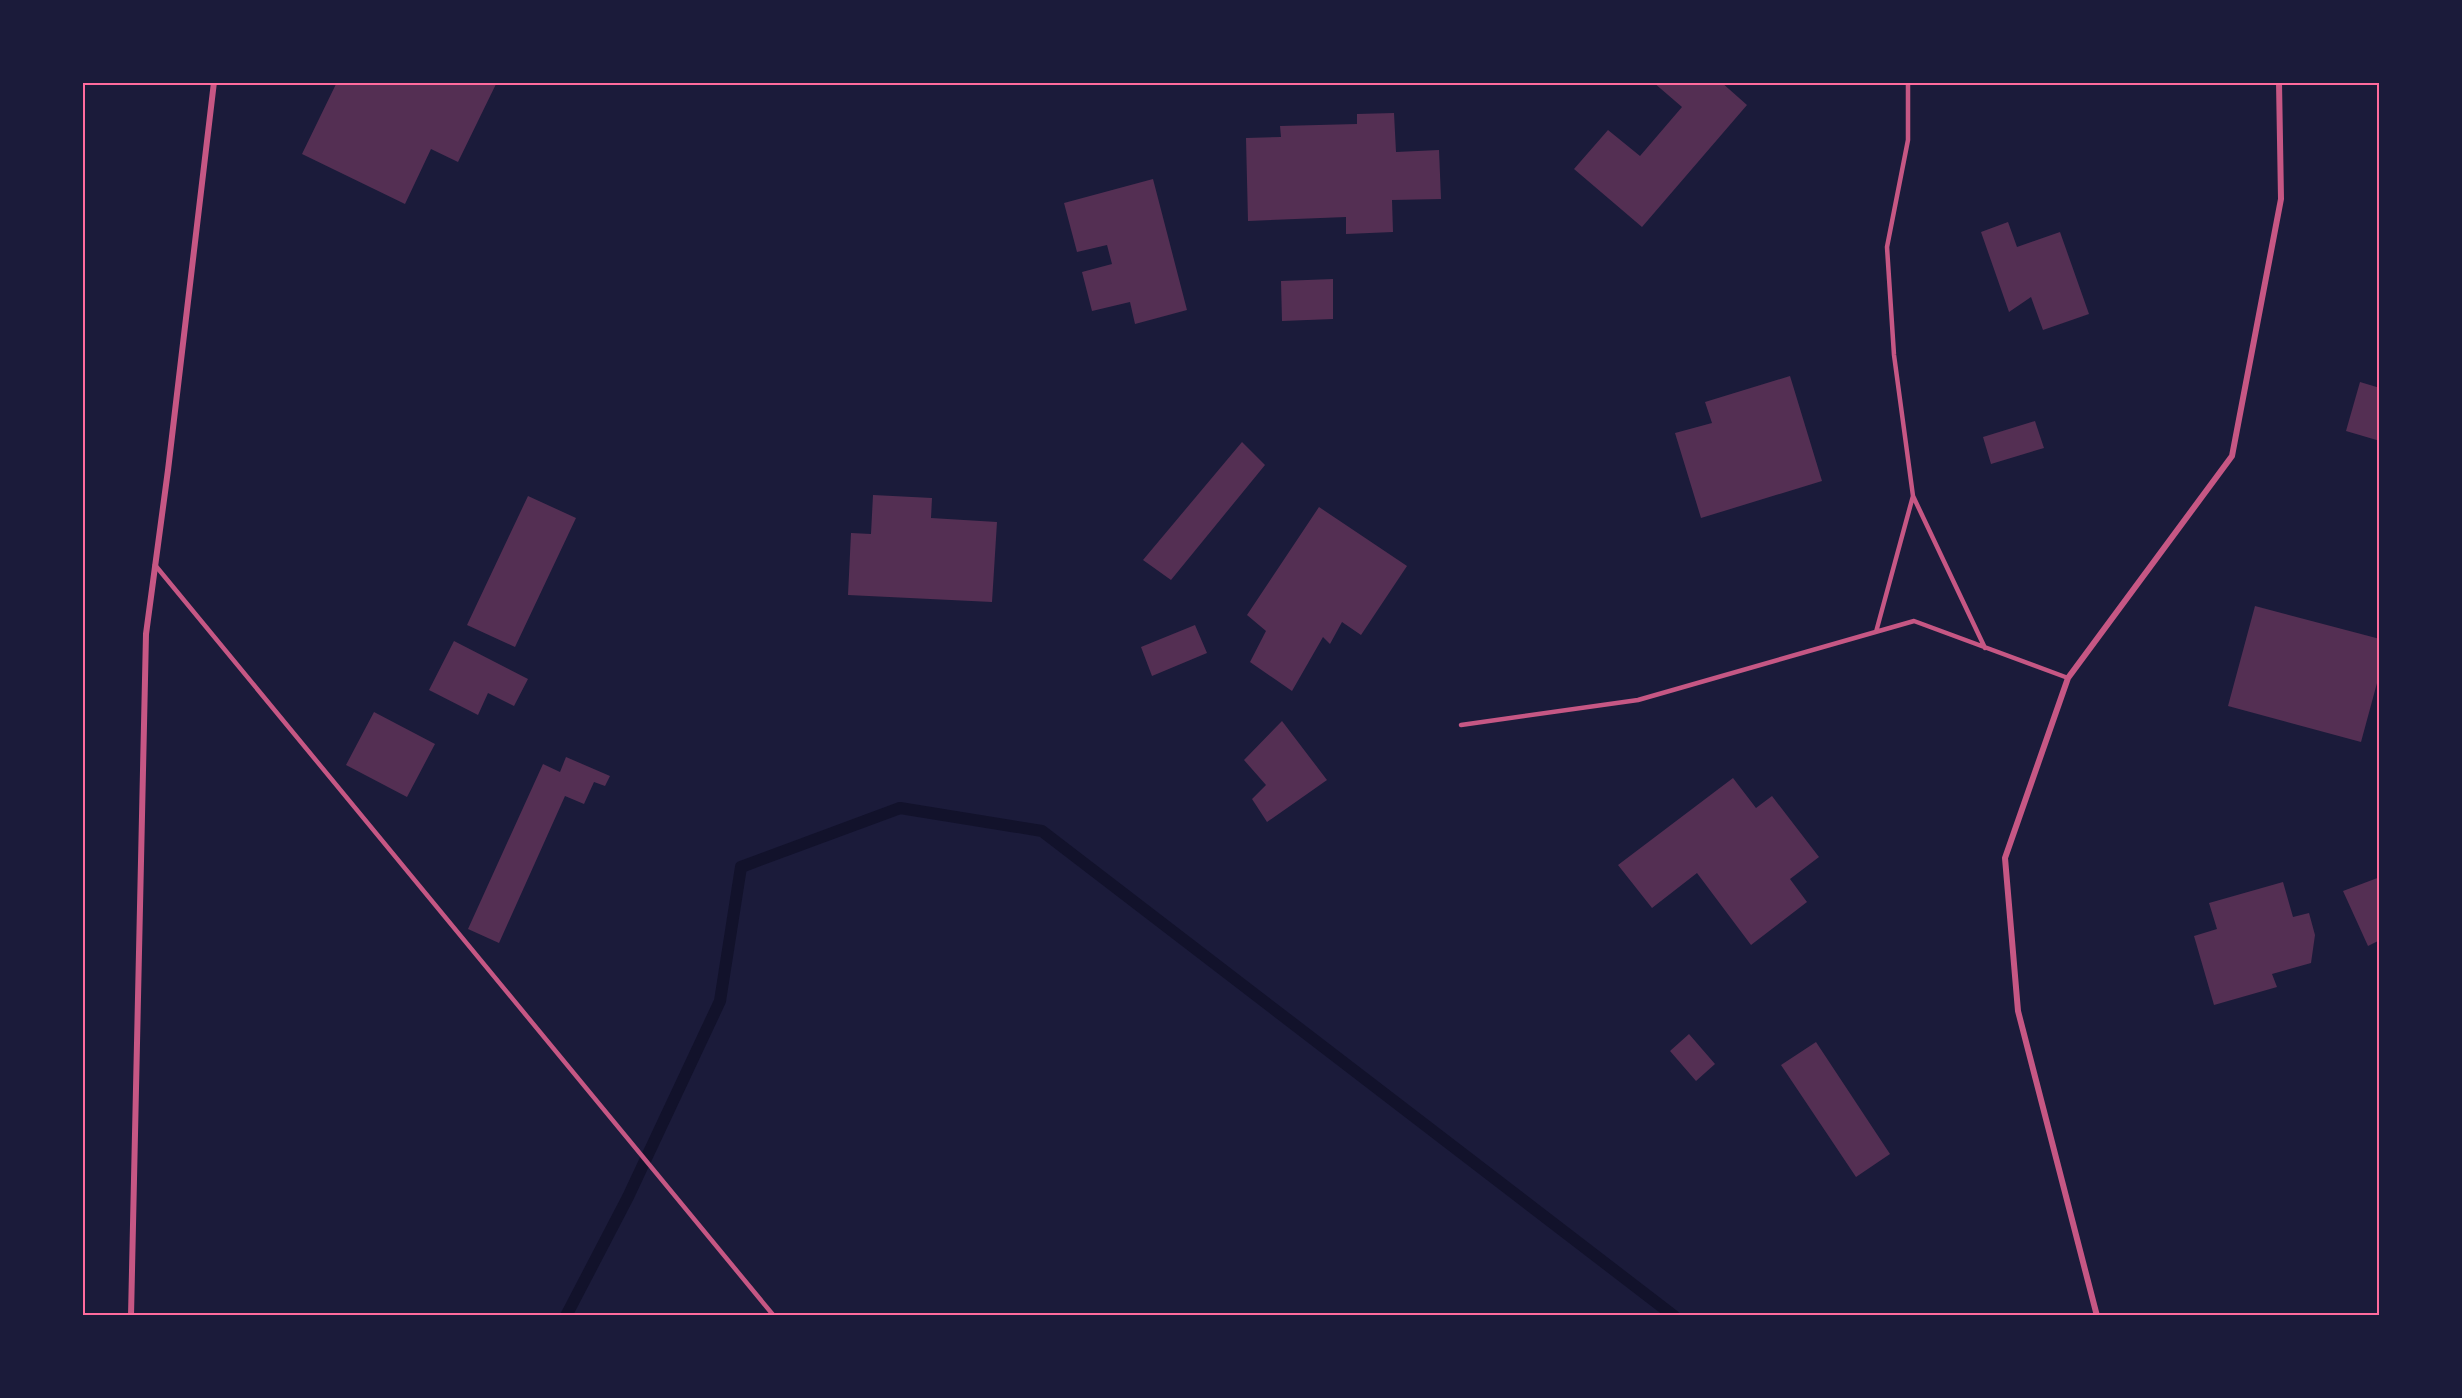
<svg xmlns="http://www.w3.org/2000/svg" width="2462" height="1398" font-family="'Zilla Slab',serif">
<rect width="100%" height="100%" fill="#1b1b3a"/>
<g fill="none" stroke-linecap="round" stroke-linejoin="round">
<path stroke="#12122b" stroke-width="12" d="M566 1316 628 1197 720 1001 741 867 900 808 1042 831 1674 1316"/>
</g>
<path fill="#542f53" d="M337 82H497L458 162 431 149 405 204 302 154Z
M1653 82H1721L1747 105 1642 227 1574 169 1608 130 1640 156 1682 107Z
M1394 113 1396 152 1439 150 1441 199 1392 200 1393 232 1346 234V217L1248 221 1246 138 1281 137 1280 126 1357 124V114Z
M1153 179 1187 310 1135 324 1130 302 1092 311 1082 272 1112 264 1107 245 1077 252 1064 203Z
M2008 222 2017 247 2060 232 2089 314 2043 330 2031 297 2009 312 1981 232Z
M1333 279V319L1282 321 1281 281Z
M1790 376 1822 481 1701 518 1675 433 1712 423 1705 402Z
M2360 382 2380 388V441L2346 431Z
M2035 421 2044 448 1991 464 1983 437Z
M1242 442 1265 465 1171 580 1143 560Z
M873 495 932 498 931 518 997 522 992 602 848 595 851 533 871 534Z
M528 496 576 518 515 647 467 625Z
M1319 507 1407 566 1361 635 1342 622 1330 644 1323 637 1292 691 1250 662 1266 631 1247 615Z
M2255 606 2380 639V672L2361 742 2228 706Z
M1195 625 1207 653 1152 676 1141 647Z
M454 641 528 679 514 706 488 693 478 715 429 690Z
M374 712 435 744 407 797 346 765Z
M1282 721 1327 780 1267 822 1252 799 1266 785 1244 760Z
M566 757 610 776 605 786 594 782 584 804 565 796 499 943 468 929 543 764 560 772Z
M1733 778 1756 808 1772 796 1819 857 1790 879 1807 902 1751 945 1697 873 1652 908 1618 865Z
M2380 877V940L2368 946 2343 891Z
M2283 882 2293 917 2309 913 2315 935 2311 963 2272 974 2277 987 2214 1005 2194 936 2217 929 2209 903Z
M1689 1034 1715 1064 1696 1081 1670 1051Z
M1816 1042 1890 1154 1856 1177 1781 1065Z"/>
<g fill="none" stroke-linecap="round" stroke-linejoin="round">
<path stroke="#c65784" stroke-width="4.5" d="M1913 496 1985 648
M155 565 774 1316
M1876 632 1913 496 1894 355 1887 247 1908 140V82
M1461 725 1638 700 1914 621 2068 678"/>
<path stroke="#c65784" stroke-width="6" d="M131 1316 146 634 168 470 214 82
M2097 1316 2018 1011 2005 858 2068 678 2232 456 2281 199 2279 82"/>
</g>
<rect width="2462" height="1398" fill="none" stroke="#1b1b3a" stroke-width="168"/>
<rect x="84" y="84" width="2294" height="1230" fill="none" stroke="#ff6b9d" stroke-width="2"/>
</svg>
